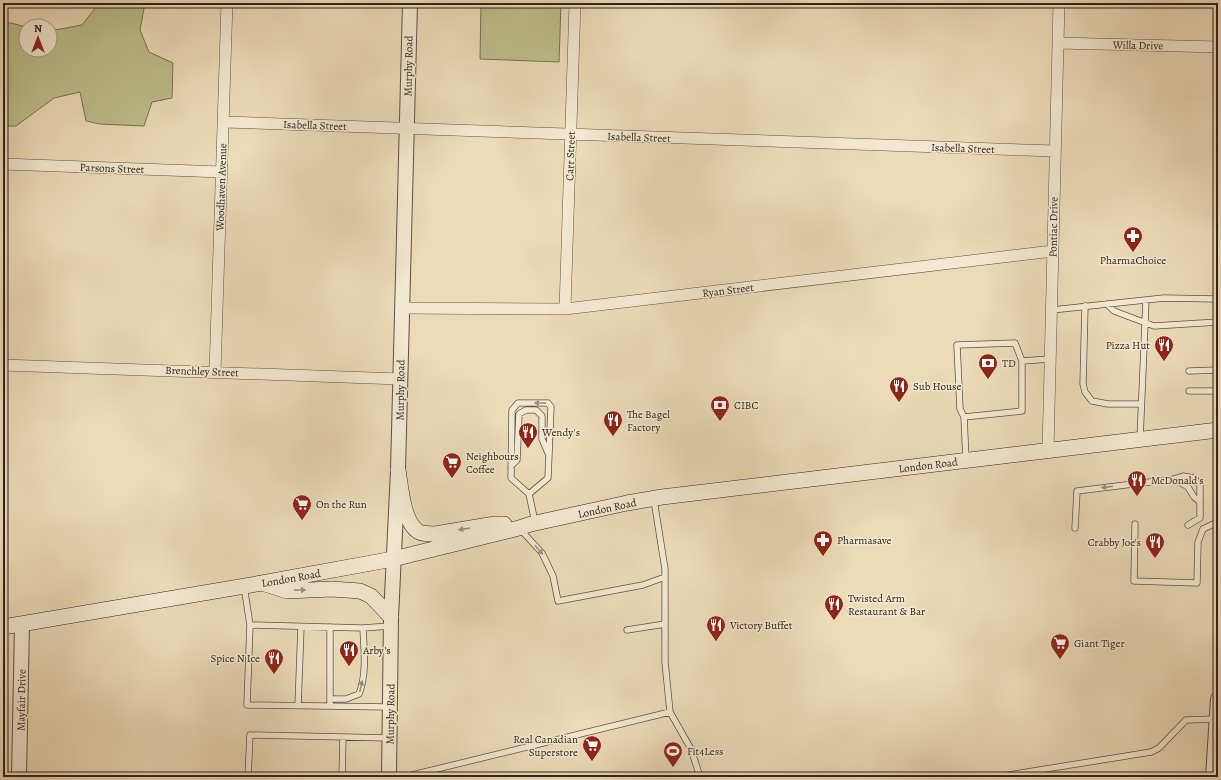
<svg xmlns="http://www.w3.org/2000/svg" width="1221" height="780" font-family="Alegreya,serif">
<rect width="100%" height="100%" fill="#ecdbb8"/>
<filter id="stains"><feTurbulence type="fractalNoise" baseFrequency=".005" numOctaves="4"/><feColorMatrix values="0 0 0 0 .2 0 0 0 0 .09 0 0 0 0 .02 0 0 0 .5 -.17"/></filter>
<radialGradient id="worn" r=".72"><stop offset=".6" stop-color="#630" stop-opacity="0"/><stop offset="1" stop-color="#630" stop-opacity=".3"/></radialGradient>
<path fill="#bcbe8b" stroke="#757054" d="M99 3H145L140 30 149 52 173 63 172 98 152 102 144 126 100 124 86 121 80 92 54 98 16 126H3V23H11L26 27V50H50V31L82 25Z
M481 3H561L559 62 480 59Z"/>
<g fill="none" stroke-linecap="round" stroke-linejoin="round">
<g stroke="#5e5144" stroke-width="7">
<path id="service" d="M1107 304 1114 311 1154 326 1218 322
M1085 306 1083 384 1085 392 1092 401 1108 404H1141
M1052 310 1164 298 1218 299
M1189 371 1218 370
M1189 391H1218
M964 417 960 409 957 345 1015 343 1022 361
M1140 439 1146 300
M966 460 964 417 1022 411V361L1050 359
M511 466 517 460 519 414 526 410H536L542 416V439L548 453
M1174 479 1188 487 1194 497 1200 502
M529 494 548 478 551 407 548 403H518L512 410 511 478 529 494 535 522
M1135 524 1134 581 1197 583 1198 542 1203 529 1218 522
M1075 528 1077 491 1174 479 1183 476 1193 478 1200 485V518L1188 525
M520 529 542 553 553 576 558 601 643 585 665 577
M244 586 250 625 247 705 389 707
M250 625 363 628 390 626
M627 630 665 624
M330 699H346L359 694C367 674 364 649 363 628
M330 703V627
M298 706 301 627
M670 712 691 749 700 777
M248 777 250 735 390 738
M342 777 343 737
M404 777 670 712 665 662V569L654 500
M996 777 1151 752 1159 748 1186 720 1216 719"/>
</g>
<g stroke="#5e5144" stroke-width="12">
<path id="minor" d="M1058 43 1218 47
M224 122 1055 151
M3 164 222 172
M401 308 565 309 1053 251
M565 309 575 3
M3 365 400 379
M215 372 227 3
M1048 450 1059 3"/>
</g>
<g stroke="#5e5144" stroke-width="16">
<path id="tertiary" d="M19 777 22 624
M389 777 391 617 398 470 410 3
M1213 777 1218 699"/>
</g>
<g stroke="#2e231d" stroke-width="16">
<path id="secondary" d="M398 470C401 487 403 523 419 532 424 534 430 534 435 534L495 524H504
M265 584 287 591 332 589 360 591 371 596 391 617
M3 627 262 583 393 559 519 528 531 524 627 503 662 497 1218 430"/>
</g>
<use href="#service" stroke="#f3e8d1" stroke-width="5.5"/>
<use href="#minor" stroke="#f3e8d1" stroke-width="11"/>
<use href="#tertiary" stroke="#f3e8d1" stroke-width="14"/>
<use href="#secondary" stroke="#f3e8d1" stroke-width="15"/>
</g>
<defs><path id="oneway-solid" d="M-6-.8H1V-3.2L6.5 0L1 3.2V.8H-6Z"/></defs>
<g fill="#9a8f80">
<use href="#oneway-solid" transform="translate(540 403) rotate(-179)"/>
<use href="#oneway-solid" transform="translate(1107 487) rotate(173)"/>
<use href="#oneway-solid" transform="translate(464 529) rotate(171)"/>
<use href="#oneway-solid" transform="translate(539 550) rotate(50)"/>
<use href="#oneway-solid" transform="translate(300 590) rotate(-1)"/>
<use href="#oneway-solid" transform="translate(361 686) rotate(-78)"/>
</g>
<defs>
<g id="pharmacy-pin" transform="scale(1)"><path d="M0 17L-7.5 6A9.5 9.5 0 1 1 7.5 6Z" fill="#8f2418" stroke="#f3e8d1"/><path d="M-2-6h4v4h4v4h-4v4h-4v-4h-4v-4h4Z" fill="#fff"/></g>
<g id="restaurant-pin" transform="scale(1)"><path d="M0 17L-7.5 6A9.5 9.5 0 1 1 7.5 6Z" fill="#8f2418" stroke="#f3e8d1"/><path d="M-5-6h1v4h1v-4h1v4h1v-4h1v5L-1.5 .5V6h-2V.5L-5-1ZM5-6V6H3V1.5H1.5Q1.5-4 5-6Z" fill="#fff"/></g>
<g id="bank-pin" transform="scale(1)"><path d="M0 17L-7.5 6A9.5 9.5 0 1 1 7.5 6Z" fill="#8f2418" stroke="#f3e8d1"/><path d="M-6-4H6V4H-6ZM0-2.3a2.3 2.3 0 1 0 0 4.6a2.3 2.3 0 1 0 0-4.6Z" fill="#fff"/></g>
<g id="supermarket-pin" transform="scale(1)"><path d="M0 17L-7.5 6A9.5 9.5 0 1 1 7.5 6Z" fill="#8f2418" stroke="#f3e8d1"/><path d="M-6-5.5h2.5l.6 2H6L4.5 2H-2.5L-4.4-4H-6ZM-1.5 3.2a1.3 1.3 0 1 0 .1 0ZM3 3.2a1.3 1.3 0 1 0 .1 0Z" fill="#fff"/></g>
<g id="stadium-pin" transform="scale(1)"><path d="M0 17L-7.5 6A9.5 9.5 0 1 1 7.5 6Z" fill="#8f2418" stroke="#f3e8d1"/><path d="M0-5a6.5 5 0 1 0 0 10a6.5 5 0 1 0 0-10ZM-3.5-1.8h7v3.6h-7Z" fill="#fff"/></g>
</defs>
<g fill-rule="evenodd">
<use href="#pharmacy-pin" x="1133" y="236"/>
<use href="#restaurant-pin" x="1164" y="345"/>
<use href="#bank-pin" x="988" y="363"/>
<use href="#restaurant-pin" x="899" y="386"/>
<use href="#bank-pin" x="720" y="405"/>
<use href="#restaurant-pin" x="613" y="420"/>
<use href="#restaurant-pin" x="528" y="432"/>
<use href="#supermarket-pin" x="452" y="462"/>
<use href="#restaurant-pin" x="1137" y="480"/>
<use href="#supermarket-pin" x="302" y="504"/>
<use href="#pharmacy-pin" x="823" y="540"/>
<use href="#restaurant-pin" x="1155" y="542"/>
<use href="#restaurant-pin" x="834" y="604"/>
<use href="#restaurant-pin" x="716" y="625"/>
<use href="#supermarket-pin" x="1060" y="643"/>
<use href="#restaurant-pin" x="349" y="650"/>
<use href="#restaurant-pin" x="274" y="658"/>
<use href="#supermarket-pin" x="592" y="745"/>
<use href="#stadium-pin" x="673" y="751"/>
</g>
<g text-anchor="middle" stroke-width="3" stroke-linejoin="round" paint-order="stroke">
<g font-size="11" fill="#2e231d" stroke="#f3e8d1">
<text transform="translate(1138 45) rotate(1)" y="4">Willa Drive</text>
<text transform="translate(408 66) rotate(-89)" y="4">Murphy Road</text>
<text transform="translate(315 125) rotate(2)" y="4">Isabella Street</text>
<text transform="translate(639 137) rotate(2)" y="4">Isabella Street</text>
<text transform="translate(963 148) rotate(2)" y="4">Isabella Street</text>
<text transform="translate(570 156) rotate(-88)" y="4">Carr Street</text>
<text transform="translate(112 168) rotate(2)" y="4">Parsons Street</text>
<text transform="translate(221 187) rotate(-88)" y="4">Woodhaven Avenue</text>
<text transform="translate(1053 227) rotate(-89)" y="4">Pontiac Drive</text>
<text transform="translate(728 290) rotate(-7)" y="4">Ryan Street</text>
<text transform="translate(202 371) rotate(2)" y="4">Brenchley Street</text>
<text transform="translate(400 390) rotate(-89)" y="4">Murphy Road</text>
<text transform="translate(928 465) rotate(-7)" y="4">London Road</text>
<text transform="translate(607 508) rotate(-12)" y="4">London Road</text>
<text transform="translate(291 578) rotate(-10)" y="4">London Road</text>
<text transform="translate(21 700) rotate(-89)" y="4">Mayfair Drive</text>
<text transform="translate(390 714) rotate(-89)" y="4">Murphy Road</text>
</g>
<g font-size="11" fill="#2e231d" stroke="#f3e8d1" text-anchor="start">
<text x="1133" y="264" text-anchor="middle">PharmaChoice</text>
<text x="1150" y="349" text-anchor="end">Pizza Hut</text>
<text x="1002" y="367">TD</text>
<text x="913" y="390">Sub House</text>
<text x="734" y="409">CIBC</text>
<text x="627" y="418">The Bagel<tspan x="627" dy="13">Factory</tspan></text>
<text x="542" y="436">Wendy's</text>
<text x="466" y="460">Neighbours<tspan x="466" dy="13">Coffee</tspan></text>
<text x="1151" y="484">McDonald's</text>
<text x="316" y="508">On the Run</text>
<text x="837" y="544">Pharmasave</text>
<text x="1141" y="546" text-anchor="end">Crabby Joe's</text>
<text x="848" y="602">Twisted Arm<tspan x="848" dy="13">Restaurant &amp; Bar</tspan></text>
<text x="730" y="629">Victory Buffet</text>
<text x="1074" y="647">Giant Tiger</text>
<text x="363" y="654">Arby's</text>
<text x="260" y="662" text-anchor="end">Spice N Ice</text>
<text x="578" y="743" text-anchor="end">Real Canadian<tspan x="578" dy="13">Superstore</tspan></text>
<text x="687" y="755">Fit4Less</text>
</g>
</g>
<rect width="1221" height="780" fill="none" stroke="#ecdbb8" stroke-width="16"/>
<rect x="4" y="4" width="1213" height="772" fill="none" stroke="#2e231d" stroke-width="2"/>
<rect x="8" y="8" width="1205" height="764" fill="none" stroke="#2e231d"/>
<g transform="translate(38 38)"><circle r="19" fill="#f3e8d1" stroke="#a49989"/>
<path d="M0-3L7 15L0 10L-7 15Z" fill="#8f2418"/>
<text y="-6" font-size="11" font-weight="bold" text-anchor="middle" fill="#2e231d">N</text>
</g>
<rect width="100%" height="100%" filter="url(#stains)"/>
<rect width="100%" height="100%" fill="url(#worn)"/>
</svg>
